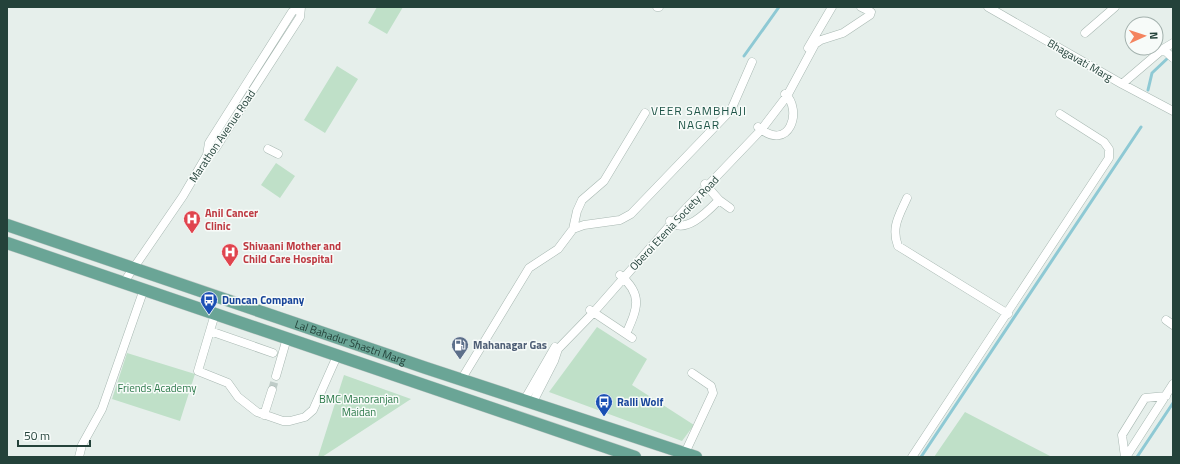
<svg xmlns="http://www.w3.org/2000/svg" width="1180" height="464" font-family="'Titillium Web',sans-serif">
<rect width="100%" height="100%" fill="#e6efeb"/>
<path fill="#bfe0c8" d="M377 7H403L387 34 368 23Z
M337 66 358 79 325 133 304 120Z
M276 163 295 176 280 198 261 185Z
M597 327 647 359 632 385 694 425 682 441 549 392Z
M127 353 195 374 180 421 112 399Z
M344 375 411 399 322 457H318Z
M965 412 1052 457H934Z"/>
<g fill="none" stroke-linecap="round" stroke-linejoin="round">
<path stroke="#8ec9d4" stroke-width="3" d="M744 56 779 7
M1148 90 1152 73 1170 56
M921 457 1141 127
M1137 457 1173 403"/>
<path stroke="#bfccc8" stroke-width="8" stroke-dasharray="8 4" stroke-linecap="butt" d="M272 390 276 376"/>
<g stroke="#a8b8b2" stroke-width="9">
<path id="minor" d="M657 7H659
M988 7 1122 84 1173 111
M1085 33 1115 7
M808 48 832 7
M1163 49 1173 58
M1122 84 1163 49 1173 43
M758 127C790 154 803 109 785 94
M268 149 278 154
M207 155 209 143 292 12 299 7
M907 198C899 216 891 227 898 246L1008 314
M719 200 730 208
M670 221C685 236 709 210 719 200L705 184
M573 229 584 225 620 220 631 214 731 110 752 62
M620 275C644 295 637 309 626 334
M124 282 183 196 207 155 215 149 300 17 301 7
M590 310 632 338
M215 314 198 371 228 383 238 397 257 412 283 421H290L305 417 313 410 337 356
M1166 320 1173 325
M210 331 273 353
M276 376 287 338
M461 380 529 268 558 249 573 229 577 211 582 200 604 181 645 113
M525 399 555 347
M533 402 554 361 558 349 593 313 672 223 761 130 787 96 815 44 821 40 843 33 870 15 871 12 861 7
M264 415 272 390
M685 453 713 393 711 386 692 373
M79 457 82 445 102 409 144 289
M912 457 1109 158V149L1104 142 1060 114
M1125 457 1122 435 1145 398 1166 396
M1126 457 1173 384"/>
</g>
<g stroke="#c2cac8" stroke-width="13">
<g id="primary">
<path id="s1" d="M7 225 426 368 696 457"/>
<path d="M7 243 635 457"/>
</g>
</g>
<use href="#minor" stroke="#fff" stroke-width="8"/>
<use href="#primary" stroke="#6aa596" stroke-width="12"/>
</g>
<defs>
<g id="hospital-pin" transform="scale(0.9)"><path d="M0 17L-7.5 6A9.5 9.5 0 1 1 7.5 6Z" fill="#e0444e" stroke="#f7fbf9"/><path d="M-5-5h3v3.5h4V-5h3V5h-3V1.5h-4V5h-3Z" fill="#fff"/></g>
<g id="bus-pin" transform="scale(0.9)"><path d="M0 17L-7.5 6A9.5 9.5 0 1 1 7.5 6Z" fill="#1a4fb4" stroke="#f7fbf9"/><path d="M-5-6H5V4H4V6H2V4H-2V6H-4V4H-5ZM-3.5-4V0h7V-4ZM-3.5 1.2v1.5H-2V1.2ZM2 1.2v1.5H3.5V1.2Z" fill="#fff"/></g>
<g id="fuel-pin" transform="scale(0.9)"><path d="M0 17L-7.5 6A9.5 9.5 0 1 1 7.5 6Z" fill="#5c6f8a" stroke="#f7fbf9"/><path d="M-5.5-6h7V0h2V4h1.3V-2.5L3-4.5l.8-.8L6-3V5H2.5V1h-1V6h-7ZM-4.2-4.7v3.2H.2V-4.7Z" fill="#fff"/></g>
</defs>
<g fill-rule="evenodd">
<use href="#hospital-pin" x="192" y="219"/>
<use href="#hospital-pin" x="230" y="252"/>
<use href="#bus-pin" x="209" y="300"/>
<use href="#fuel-pin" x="460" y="345"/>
<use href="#bus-pin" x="604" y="402"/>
</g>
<g text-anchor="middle" stroke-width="3" stroke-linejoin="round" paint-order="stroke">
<g font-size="11" fill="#24423a" stroke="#f7fbf9">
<text transform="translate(1080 60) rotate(30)" y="4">Bhagavati Marg</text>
<text transform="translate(222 136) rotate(-56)" y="4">Marathon Avenue Road</text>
<text transform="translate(674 223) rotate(-47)" y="4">Oberoi Etenia Society Road</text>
<text dy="4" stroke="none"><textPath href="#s1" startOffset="363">Lal Bahadur Shastri Marg</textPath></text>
</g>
<g font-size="11" font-weight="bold" fill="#be3a42" stroke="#f7fbf9" text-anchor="start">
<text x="205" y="217">Anil Cancer<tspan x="205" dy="13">Clinic</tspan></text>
<text x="243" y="250">Shivaani Mother and<tspan x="243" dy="13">Child Care Hospital</tspan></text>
</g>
<g font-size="11" font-weight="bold" fill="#164399" stroke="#f7fbf9" text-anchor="start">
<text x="222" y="304">Duncan Company</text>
<text x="617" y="406">Ralli Wolf</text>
</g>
<g font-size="11" font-weight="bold" fill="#4e5e75" stroke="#f7fbf9" text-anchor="start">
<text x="473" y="349">Mahanagar Gas</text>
</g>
<g font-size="11" fill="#2d7a4b" stroke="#f7fbf9">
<text x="157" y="392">Friends Academy</text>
<text x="359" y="403">BMC Manoranjan<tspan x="359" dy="13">Maidan</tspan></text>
</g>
<g font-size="12" letter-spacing="1" fill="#1f5548" stroke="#f7fbf9">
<text x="699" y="115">VEER SAMBHAJI<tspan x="699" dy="14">NAGAR</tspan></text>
</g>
</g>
<rect width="1180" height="464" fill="none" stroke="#24423a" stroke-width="16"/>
<g transform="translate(1144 36) rotate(87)"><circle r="19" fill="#f7fbf9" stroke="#a3b1ad"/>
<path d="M0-3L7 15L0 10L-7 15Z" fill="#f4845f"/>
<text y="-6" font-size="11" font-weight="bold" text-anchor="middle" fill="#24423a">N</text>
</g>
<path d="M18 440v6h72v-6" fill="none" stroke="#24423a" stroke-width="2"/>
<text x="24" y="440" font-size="12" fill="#24423a" stroke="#f7fbf9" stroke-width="3" paint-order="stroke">50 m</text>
</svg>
